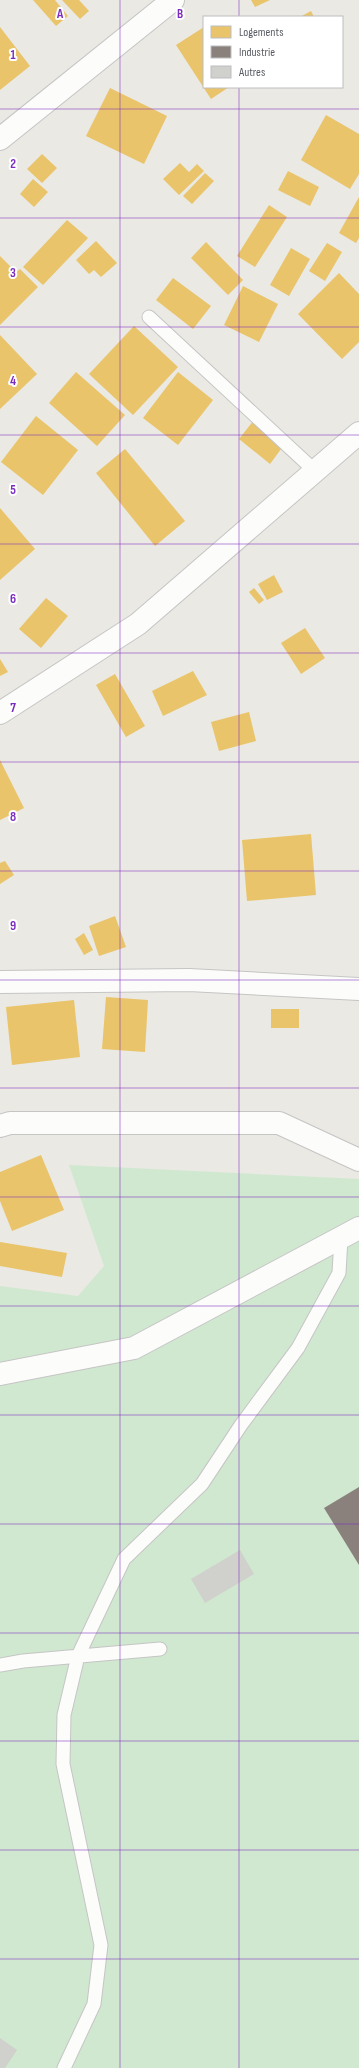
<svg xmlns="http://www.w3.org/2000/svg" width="359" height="2068" font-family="'Sofia Sans Condensed',sans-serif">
<rect width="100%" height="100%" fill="#eae9e3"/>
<path fill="#d0e8d0" d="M69 1165 359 1179V2068H0V1286L78 1296 104 1266Z"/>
<path fill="#e9c46a" d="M33 0H55L68 16 56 26Z
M62 0H79L89 11 80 19Z
M251 0H270L255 7Z
M311 11 314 17H300Z
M0 27 30 66 0 90Z
M204 27V87H229L211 99 176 45Z
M110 88 167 116 144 164 86 136Z
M326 115 359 134V174L350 189 301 160Z
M42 154 57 168 42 183 27 169Z
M180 163 189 172 197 164 204 171 179 195 163 179Z
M288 171 319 187 310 206 278 190Z
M205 173 214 181 192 204 183 196Z
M33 179 48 192 34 207 20 194Z
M359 197V238L356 243 339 233Z
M269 205 287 217 255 267 237 256Z
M67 220 88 238 43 285 23 267Z
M96 241 117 263 101 277 94 270 89 274 76 260Z
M206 242 243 280 228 295 191 258Z
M327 243 342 252 325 281 309 271Z
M291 248 310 259 289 296 270 285Z
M0 256 16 272 20 269 38 287 0 325Z
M339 273 359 294V342L342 359 298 314Z
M173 278 211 306 193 329 156 300Z
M243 286 278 304 259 342 224 325Z
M134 326 178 367 133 415 89 374Z
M0 335 37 374 0 409Z
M76 372 125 415 97 446 49 403Z
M178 372 213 400 178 445 143 418Z
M36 416 78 450 43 495 1 462Z
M254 420 284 445 270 464 239 439Z
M125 449 185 521 155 546 96 473Z
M0 508 35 549 0 580Z
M274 575 283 592 267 600 258 584Z
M254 588 264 600 259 604 249 592Z
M46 598 68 616 41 648 19 629Z
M305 628 325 658 301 674 281 643Z
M0 659 8 672 0 676Z
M193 671 207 695 163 716 152 691Z
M115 674 145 726 126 737 96 685Z
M249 712 256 741 219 751 211 722Z
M0 760 24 808 0 820Z
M311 834 316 895 247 901 242 840Z
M5 861 14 875 0 884V863Z
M115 916 126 947 99 956 89 926Z
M84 933 93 950 84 955 75 939Z
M106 997 148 1000 145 1052 102 1049Z
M74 1000 80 1057 12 1065 6 1007Z
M271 1009H299V1028H271Z
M41 1155 64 1210 12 1231 0 1201V1172Z
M0 1242 67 1253 62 1277 0 1266Z"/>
<path fill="#8a817c" d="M359 1487V1565L324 1508Z"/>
<path fill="#d0d0cc" d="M240 1550 254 1574 205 1603 191 1579Z
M0 2038 17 2050 5 2068H0Z"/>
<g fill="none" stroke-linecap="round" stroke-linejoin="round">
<g stroke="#c6c5c5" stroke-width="15">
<path id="lane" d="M149 317 315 471
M0 1665 23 1661 160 1649
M64 2068 94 2004 101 1945 63 1764 64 1715 78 1656 124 1559 202 1484 241 1425 298 1348 339 1273 341 1238"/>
</g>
<g stroke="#c6c5c5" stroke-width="24">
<path id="street" d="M0 139 173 0
M0 713 138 624 359 433
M0 982 189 980 359 989
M0 1126 10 1123H279L359 1160
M0 1374 134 1348 359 1228"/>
</g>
<use href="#lane" stroke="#fcfcfb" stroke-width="13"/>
<use href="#street" stroke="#fcfcfb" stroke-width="22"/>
</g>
<path fill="none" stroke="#7b2cbf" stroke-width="1" stroke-opacity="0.55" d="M120 0V2068M239 0V17M239 87V2068M0 109H359M0 218H359M0 327H359M0 435H359M0 544H359M0 653H359M0 762H359M0 871H359M0 980H359M0 1088H359M0 1197H359M0 1306H359M0 1415H359M0 1524H359M0 1633H359M0 1741H359M0 1850H359M0 1959H359"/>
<g font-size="13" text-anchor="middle" font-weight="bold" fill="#7b2cbf" stroke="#fff" stroke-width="4" stroke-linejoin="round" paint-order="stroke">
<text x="60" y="18">A</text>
<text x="180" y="18">B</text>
<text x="13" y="59">1</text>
<text x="13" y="168">2</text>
<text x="13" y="277">3</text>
<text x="13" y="385">4</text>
<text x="13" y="494">5</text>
<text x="13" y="603">6</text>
<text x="13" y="712">7</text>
<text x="13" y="821">8</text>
<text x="13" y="930">9</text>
</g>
<rect x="203" y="16" width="140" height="72" fill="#ffffff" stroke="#bdbec1"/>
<rect x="211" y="26" width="20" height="12" fill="#e9c46a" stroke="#bdbec1"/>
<text x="239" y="36" font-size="12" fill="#595c63">Logements</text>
<rect x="211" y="46" width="20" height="12" fill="#8a817c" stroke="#bdbec1"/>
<text x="239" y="56" font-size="12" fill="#595c63">Industrie</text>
<rect x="211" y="66" width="20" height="12" fill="#d0d0cc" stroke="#bdbec1"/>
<text x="239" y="76" font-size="12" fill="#595c63">Autres</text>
</svg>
